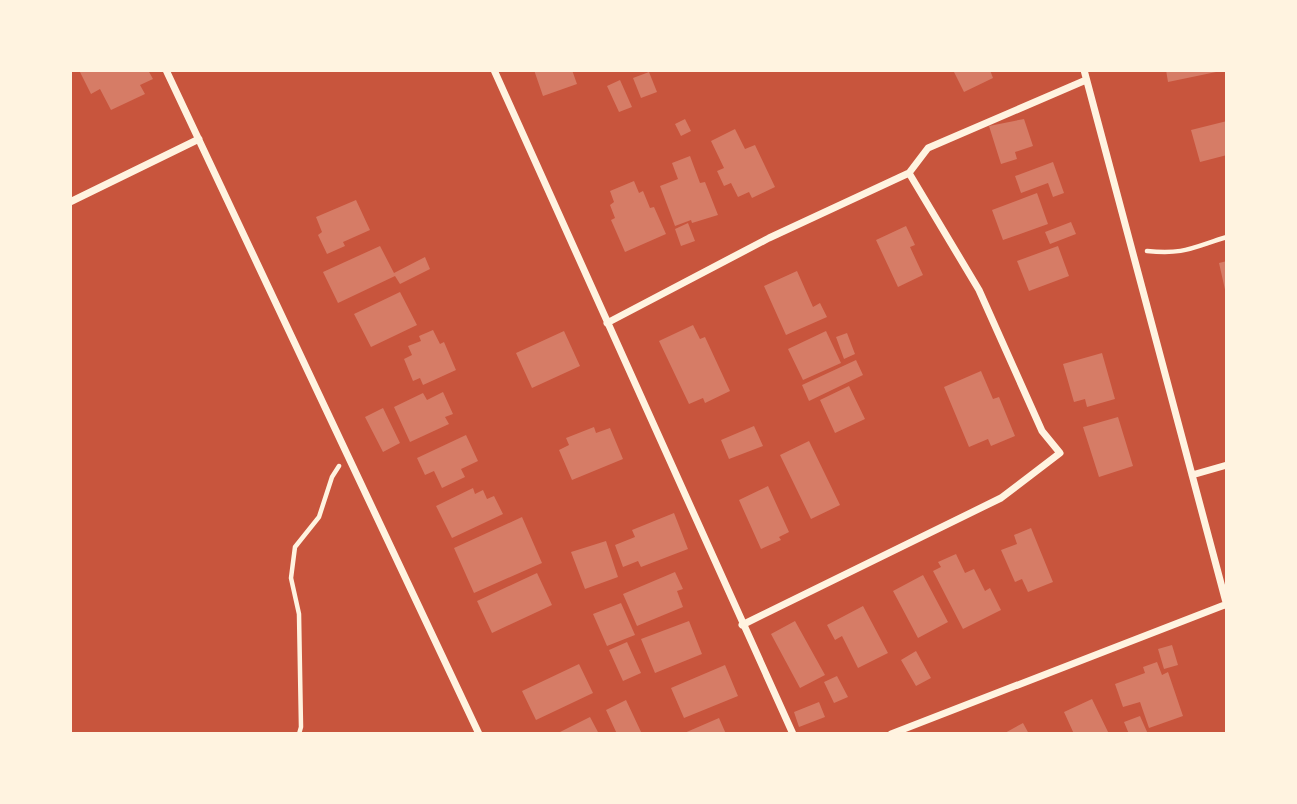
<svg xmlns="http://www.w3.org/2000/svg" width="1297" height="804" font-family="'Exo 2',sans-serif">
<rect width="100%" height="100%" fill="#c8553d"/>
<path fill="#d67c66" d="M79 70H148L153 79 140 85 145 94 111 110 100 89 91 94Z
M534 70H572L577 84 543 96Z
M953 70H990L993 78 964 92Z
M1166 70H1221V71L1168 82Z
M649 72 657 92 641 98 633 78Z
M620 80 632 107 619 112 607 86Z
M685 119 691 131 681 136 675 124Z
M1024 119 1033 146 1015 152 1017 159 1001 164 989 126Z
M1227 121V155L1200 162 1191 130Z
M735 129 745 149 755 145 775 187 752 198 749 192 738 197 731 183 724 186 717 171 724 168 711 141Z
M690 156 700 183 705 182 718 215 692 223 691 220 675 226 660 186 678 179 672 163Z
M1053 162 1064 193 1053 197 1048 183 1021 193 1015 176Z
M634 181 639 193 643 191 650 208 654 207 666 234 625 252 611 220 615 218 610 205 614 202 610 191Z
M1037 193 1048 224 1003 240 992 210Z
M356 200 370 230 343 242 345 246 327 254 318 235 322 232 316 217Z
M1071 222 1076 234 1050 244 1045 232Z
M688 223 695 241 681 246 675 229Z
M906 226 915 245 910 247 923 275 898 287 876 240Z
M380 246 394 273 425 257 430 269 400 284 395 276 338 303 323 272Z
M1058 246 1069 276 1029 291 1017 261Z
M1227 261V294H1226L1219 263Z
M797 271 813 307 820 303 827 317 786 335 764 286Z
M400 292 417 325 371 347 354 314Z
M693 325 700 339 705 337 730 391 705 403 703 398 689 404 659 341Z
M433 330 440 344 444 342 456 370 423 385 420 378 413 381 404 359 412 355 408 346 421 341 419 336Z
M564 331 580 366 532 388 516 353Z
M826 331 841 363 803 380 788 349Z
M847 333 855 354 844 359 836 337Z
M1102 353 1115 399 1087 407 1085 399 1074 402 1063 364Z
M856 360 863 375 809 401 802 385Z
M981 371 993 399 999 397 1015 436 991 446 988 439 969 447 944 387Z
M849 386 865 419 835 433 820 400Z
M443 392 453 414 445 417 449 424 410 442 394 407 423 393 427 400Z
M383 408 400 443 383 452 365 417Z
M1118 417 1133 466 1099 477 1083 427Z
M754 426 763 446 729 459 721 440Z
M594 427 596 433 610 428 623 459 572 480 559 450 569 445 566 438Z
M466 435 478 461 461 469 465 477 442 488 434 471 425 475 417 458Z
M809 441 840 505 811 519 780 455Z
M768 486 789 532 779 537 781 540 761 549 739 500Z
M473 488 475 494 483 490 487 499 494 496 503 514 452 538 436 506Z
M674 513 688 549 641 567 638 561 623 567 615 545 635 537 632 530Z
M522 517 542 563 474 593 454 548Z
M1031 528 1053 582 1028 592 1022 579 1015 582 1001 550 1017 544 1014 535Z
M606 541 618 577 585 589 571 552Z
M956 554 965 573 974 569 985 591 990 588 1001 610 963 629 933 571 941 567 938 562Z
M675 572 683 589 677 591 683 607 637 626 623 594Z
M537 573 552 605 492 633 477 601Z
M923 575 948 622 918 638 893 591Z
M621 603 635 635 607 646 593 614Z
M863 606 888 653 858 668 842 636 835 640 827 625Z
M689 621 702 654 655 673 641 639Z
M795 621 825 675 800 688 771 634Z
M627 642 641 673 623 681 609 650Z
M1172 645 1178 665 1164 669 1158 649Z
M916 651 931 678 916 686 901 660Z
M1157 662 1162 675 1168 672 1183 716 1149 728 1140 702 1123 707 1115 684 1145 673 1143 667Z
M579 664 593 693 536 720 522 691Z
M725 665 738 696 684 718 671 688Z
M837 676 848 697 834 703 824 682Z
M1092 699 1109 734H1074L1064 712Z
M626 700 642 734H617L606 710Z
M819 702 825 717 799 727 794 712Z
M1140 716 1148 734H1129L1124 722Z
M590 717 599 734H556Z
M719 718 726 734H682Z
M1023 723 1029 734H1003Z"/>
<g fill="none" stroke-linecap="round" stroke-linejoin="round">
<path stroke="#fff3e0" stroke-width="4.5" d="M1147 251C1185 255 1193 247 1227 237
M299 734 301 727 299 614 291 578 295 547 319 517 332 477 339 466"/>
<path stroke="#fff3e0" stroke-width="7" d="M166 70 479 734
M494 70 793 734
M1084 70 1227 606
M70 202 199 139
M607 323 769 238 909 173 928 148 1086 80
M1192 475 1227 465
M742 625 1001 498 1060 453 1042 431 979 290 909 173
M891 734 1227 604"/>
</g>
<rect width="1297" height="804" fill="none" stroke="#fff3e0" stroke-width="144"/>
</svg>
